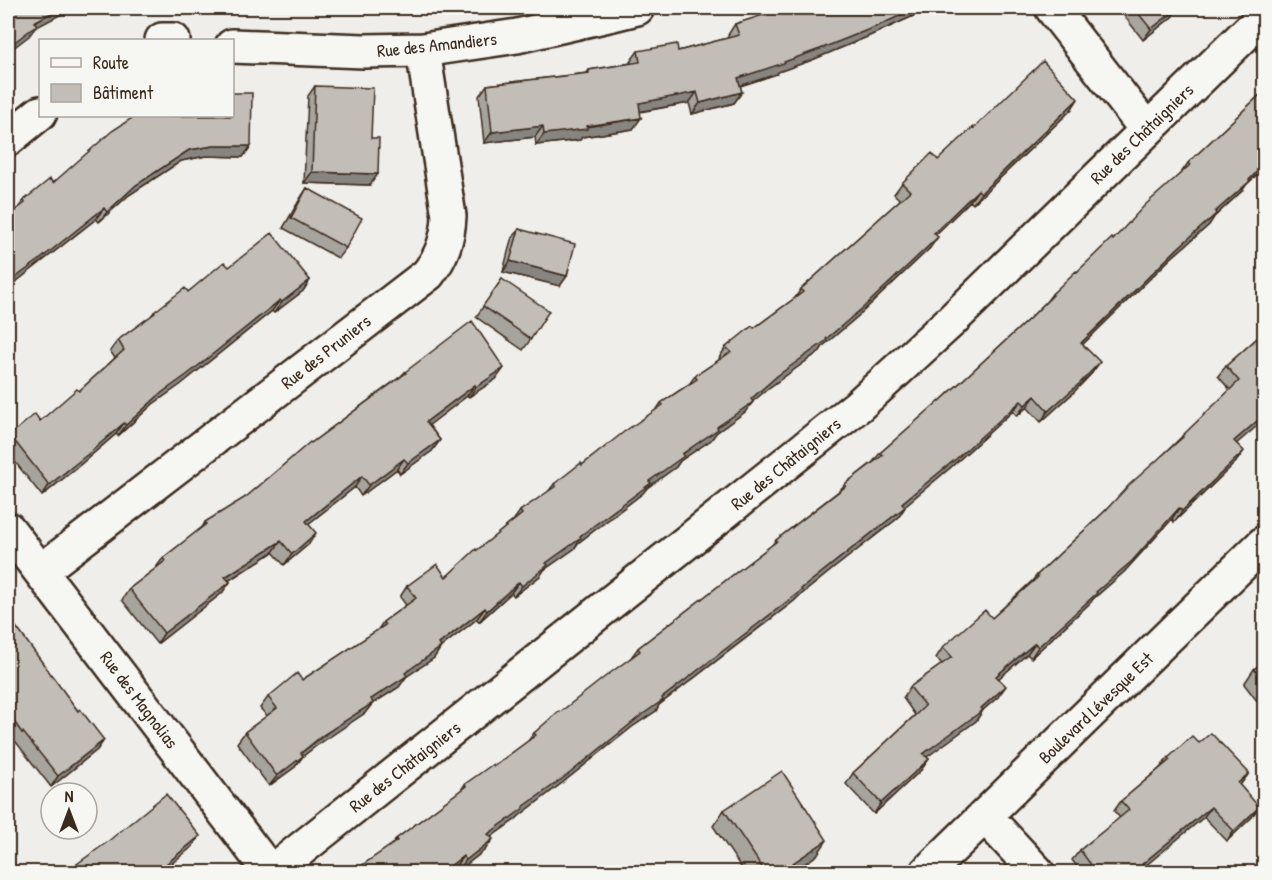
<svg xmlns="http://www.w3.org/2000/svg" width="1272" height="880" font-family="'Patrick Hand',sans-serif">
<rect width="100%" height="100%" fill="#efeeea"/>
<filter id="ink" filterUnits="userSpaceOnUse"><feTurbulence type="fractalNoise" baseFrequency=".0167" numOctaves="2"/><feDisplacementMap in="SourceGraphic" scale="12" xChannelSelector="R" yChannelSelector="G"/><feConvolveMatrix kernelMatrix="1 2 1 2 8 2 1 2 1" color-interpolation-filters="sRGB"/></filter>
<g filter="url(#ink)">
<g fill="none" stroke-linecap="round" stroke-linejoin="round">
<g stroke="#3b2a1e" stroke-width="38">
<path id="minor" d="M1052 8 1147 130
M162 40H173
M232 46 364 51 423 50 517 36 613 14 637 8
M8 139 40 113
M8 529 270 872
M41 571 428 274C442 256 448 239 449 216L423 50
M985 816 1037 872
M272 872 858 406 951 321 1264 16
M927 872 1264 543"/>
</g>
<use href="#minor" stroke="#f6f6f2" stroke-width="33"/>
</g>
<path fill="#a7a39d" stroke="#3b2a1e" stroke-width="1.5" d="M777 8H936L931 9V8L867 37 812 60 778 72 777 74 740 86 742 92 734 103 692 114 689 103 640 112 633 129 582 137 580 140 536 145 535 137 484 143 479 96 487 85 587 73 589 70 631 63 630 62 638 51H678L728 38V35L735 24 774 12Z
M1118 8H1178L1172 17 1143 40Z
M315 86 371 138 370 185 304 183 308 96Z
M1264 91V168L1246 185 1242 191 1214 217 1209 225 1170 259 1082 345 1092 373 1072 394 1041 422 1027 407 1017 416 1013 411 950 468 904 506 905 507 898 518 834 568 797 598 794 601 659 705 656 711 632 727 562 783 519 816 516 819 491 837 485 850 458 871 455 867 448 873H357L361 866 393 844 396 839 461 790 465 784 494 766 528 741 534 733 630 659 638 648 772 545 776 540 840 490 845 484 873 462 880 453 939 402 1029 319 1046 302 1052 294 1113 240 1181 173 1188 163Z
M1071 110 973 204 970 201 935 235 930 248 857 317 823 346 820 351 770 387 753 401 745 412 716 433 711 440 680 461 676 467 647 488 643 493 578 543 574 549 544 570 540 576 514 596 511 593 479 622 477 619 441 647 434 658 406 677 399 687 372 704 365 713 316 746 303 756 295 767 269 786 237 743 245 732 267 716 260 708 268 697 302 680 377 631 383 622 406 605 400 597 407 586 446 577 513 521 520 511 548 492 554 484 582 465 657 409 661 403 690 383 695 376 720 359 719 358 726 347 754 328 795 298 801 289 900 200 894 194 902 183 938 160 974 128Z
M251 146 243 157 206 156 181 161 129 195 99 222 96 219 8 288V216L18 208 24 200 53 183Z
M307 188 346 248 338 258 283 228 300 199Z
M519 229 567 276 560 286 503 272 511 240Z
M229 267 310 280 303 291 274 313 272 311 180 385 153 404 118 436 116 434 81 464 42 496 8 453V438L10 435 40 421 79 391 115 358 110 351 118 340 151 316 154 312Z
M502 279 531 339 523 350 476 317Z
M1264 332 1236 444V462L1174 522 1172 519 1124 572 1093 599 1090 603 1031 658 1027 654 999 678 998 697 983 710 976 721 926 757 929 759 921 770 874 814 846 784 853 773 915 715 903 698 910 687 942 664 936 658 943 647 992 618 1032 581 1037 575 1105 511 1230 390 1218 376 1226 366Z
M405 372 496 379 469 397 467 396 429 425 440 440 432 451 400 474 397 469 361 496 355 487 308 524 309 544 284 565 273 552 228 581 230 582 222 593 157 644 122 600 129 589 155 569 163 558 202 528 205 522 246 497 311 443 401 376Z
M8 618 78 711 104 740 97 750 51 787 16 742 14 743 8 734Z
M1264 661V710L1244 684 1254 669Z
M1199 743 1249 773 1240 785 1252 817 1227 841 1204 817 1144 866 1149 873H1082L1072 860 1080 850 1120 818 1114 811 1121 801 1160 768 1168 758Z
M724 810 817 855 791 873H745L713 826Z"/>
<path fill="#888480" stroke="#3b2a1e" stroke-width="1.5" d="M61 8H73L35 28 29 36 8 52V47L34 22Z
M917 8H931L867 37 812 60 778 72 777 74 730 89 738 78 784 62Z
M1178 8 1172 17 1143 40 1151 29Z
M697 92 689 103 631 113 639 103Z
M742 92 734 103 692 114 700 103Z
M1078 99 1071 110 973 204 981 193Z
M641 118 633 129 582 137 580 140 536 145 544 134Z
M543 126 535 137 484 143 492 132Z
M213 146H251L243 157 206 156 181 161 129 195 99 222 107 212 136 185 189 150Z
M1264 164V168L1246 185 1242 191 1214 217 1209 225 1170 259 1073 354 1081 343Z
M312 172 378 174 370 185 304 183Z
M978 190 970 201 926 244 934 233Z
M104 208 96 219 8 288V283Z
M938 237 930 248 857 317 823 346 820 351 770 387 751 403 753 402 745 412 716 433 711 440 680 461 676 467 647 488 643 493 578 543 574 549 544 570 540 576 514 596 522 586 546 563 717 427 777 376 826 339Z
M510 261 567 276 560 286 503 272Z
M310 280 303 291 274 313 282 302Z
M280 300 272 311 180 385 153 404 118 436 126 425 160 394Z
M1100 362 1092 373 1072 394 1041 422 1048 411Z
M504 368 496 379 469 397 476 387Z
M475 385 467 396 419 433 426 422Z
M1035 396 1027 407 1017 416 1025 405Z
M1021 401 1013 411 950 468 895 514 902 503Z
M1264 415V420L1227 452 1234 441Z
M124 423 116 434 81 464 42 496 49 485Z
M440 440 432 451 400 474 408 463Z
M1244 451 1236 462 1174 522 1182 511Z
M404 459 397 469 361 496 369 485Z
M362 476 355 487 298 532 306 521Z
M905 507 898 518 834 568 797 598 794 601 659 705 656 711 632 727 562 783 519 816 516 819 481 844 488 834Z
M1179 508 1172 519 1124 572 1093 599 1090 603 1031 658 1038 647 1096 592Z
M316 533 309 544 284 565 292 554Z
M281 541 273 552 218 587 225 577Z
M230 582 222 593 157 644 164 633Z
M519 582 511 593 479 622 487 611Z
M485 608 477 619 440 648 441 647 434 658 406 677 399 687 372 704 365 713 316 746 302 757 303 756 295 767 269 786 277 776 301 753 405 673 439 644Z
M1035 643 1027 654 989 687 996 676Z
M1006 686 998 697 983 710 976 721 916 765 923 754 981 708Z
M104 740 97 750 51 787 58 776Z
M929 759 921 770 874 814 881 803Z
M1249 773 1241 784 1231 793 1238 783Z
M1211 807 1204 817 1137 873 1142 864Z
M1259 807 1252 817 1227 841 1234 831Z
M200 836 192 847 160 873H155Z
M493 839 485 850 458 871 466 860Z
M827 840 817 855 791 873H778Z
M463 856 455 867 448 873H441Z"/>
<path fill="#c2bdb7" stroke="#3b2a1e" stroke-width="1.5" d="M8 8H61L34 22 37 25 8 47Z
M778 8H917L875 27 820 49 784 62V63L738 78 742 92 700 103 697 92 639 103 641 118 587 126V129L544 134 543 126 492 132 487 85 589 73V70L640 62 638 51 677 44 678 51 739 35 735 24 779 10Z
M1134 8H1178L1151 29Z
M1043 61 1078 99 981 193 978 190 934 233 938 237 865 306 826 339 827 340 777 376 751 399 753 402 717 427 718 429 682 454 684 456 649 481 651 483 580 536 581 538 546 563 548 565 522 586 519 582 487 611 485 608 439 644 441 647 405 673 407 676 371 699 373 703 323 735 301 753 303 756 277 776 245 732 277 708 268 697 297 673 302 680 385 625 383 622 416 598 407 586 437 564 446 577 476 549 477 550 522 514 520 511 556 486 554 484 581 463 582 465 625 431 663 405 661 403 697 379 695 376 731 352 726 347 752 326 754 328 803 292 801 289 910 191 902 183 932 153 938 160 973 127 974 128Z
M315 86 373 88 371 138H379L378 174 312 172Z
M1264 91V164L1249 180 1250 181 1215 212 1216 214 1178 248 1081 343 1100 362 1080 383 1048 411 1035 396 1025 405 1021 401 957 458 902 503 905 507 841 557 801 589 802 590 662 698 663 700 639 717 570 773 523 807 524 808 488 834 493 839 466 860 463 856 441 873H357L363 868 361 866 397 841 396 839 466 786 465 784 493 764 494 766 536 735 534 733 559 711 560 712 606 676 640 651 638 648 777 541 776 540 846 486 845 484 883 455 880 453 939 401V402L1029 319 1053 295 1052 294 1076 271 1077 272 1112 238 1113 240 1145 205 1190 165 1188 163Z
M232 93H252L251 146H213L189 150 136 185 107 212 104 208 38 261 8 283V216L25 203 24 200 50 179 53 183 112 131 135 116H232Z
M307 188 362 218 346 248 291 218Z
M519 229 575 244 567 276 510 261Z
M272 233 310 280 282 302 280 300 188 374 160 394 126 425 124 423 88 454 49 485 10 435 35 414 40 421 77 389 79 391 124 350 118 340 155 313 154 312 185 288 188 292 224 262 229 267Z
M502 279 549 311 531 339 483 306Z
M472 321 504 368 476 387 475 385 426 422 440 440 408 463 404 459 369 485 362 476 306 521 316 533 292 554 281 541 225 577 230 582 164 633 129 589 165 561 163 558 206 524 205 522 246 497 310 442 311 443 406 373 405 372Z
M1264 332V415L1234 441 1244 451 1182 511 1179 508 1132 561 1096 592 1097 593 1038 647 1035 643 996 676 1006 686 981 708 983 710 923 754 929 759 881 803 853 773 925 706 910 687 952 657 943 647 985 610 992 618 1038 577 1037 575 1105 511 1129 485 1183 437 1182 436 1239 381 1226 366Z
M8 618 13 625 14 624 78 711 80 709 104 740 58 776 23 732 22 733 8 713Z
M1264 661V681L1254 669Z
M1211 733 1249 773 1238 783 1259 807 1234 831 1211 807 1142 864 1149 873H1097L1080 850 1129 810 1121 801 1170 760 1168 758 1192 736 1199 743Z
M782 771 827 840 778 873H766L724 810Z
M166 794 200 836 155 873H72L70 869 106 843Z"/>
</g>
<g text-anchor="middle" stroke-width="4.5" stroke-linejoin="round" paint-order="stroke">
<g font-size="18" fill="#3b2a1e" stroke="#f6f6f2">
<text transform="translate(437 45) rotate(-6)" y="6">Rue des Amandiers</text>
<text transform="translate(1142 134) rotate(-44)" y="6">Rue des Châtaigniers</text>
<text transform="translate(326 352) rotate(-38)" y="6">Rue des Pruniers</text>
<text transform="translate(786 464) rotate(-39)" y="6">Rue des Châtaigniers</text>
<text transform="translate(139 700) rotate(53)" y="6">Rue des Magnolias</text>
<text transform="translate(1096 708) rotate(-44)" y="6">Boulevard Lévesque Est</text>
<text transform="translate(405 767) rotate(-38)" y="6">Rue des Châtaigniers</text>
</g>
</g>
<rect width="1272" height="880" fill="none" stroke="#f6f6f2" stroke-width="30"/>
<rect x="15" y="15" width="1242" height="850" fill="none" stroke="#3b2a1e" stroke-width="2" filter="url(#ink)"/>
<rect x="39" y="39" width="195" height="78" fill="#f6f6f2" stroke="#aba49d" stroke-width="1.5"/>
<rect x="51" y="58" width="30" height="9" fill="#f6f6f2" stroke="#aba49d" stroke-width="1.5"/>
<text x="93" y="69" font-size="18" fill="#3b2a1e">Route</text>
<rect x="51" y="84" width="30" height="18" fill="#c2bdb7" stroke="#aba49d" stroke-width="1.5"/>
<text x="93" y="99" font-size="18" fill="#3b2a1e">Bâtiment</text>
<g transform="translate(69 811)"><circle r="28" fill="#f6f6f2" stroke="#aba49d" stroke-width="1.5"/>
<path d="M0-4.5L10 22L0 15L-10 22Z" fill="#3b2a1e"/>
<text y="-9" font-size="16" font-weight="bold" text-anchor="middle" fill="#3b2a1e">N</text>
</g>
</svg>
